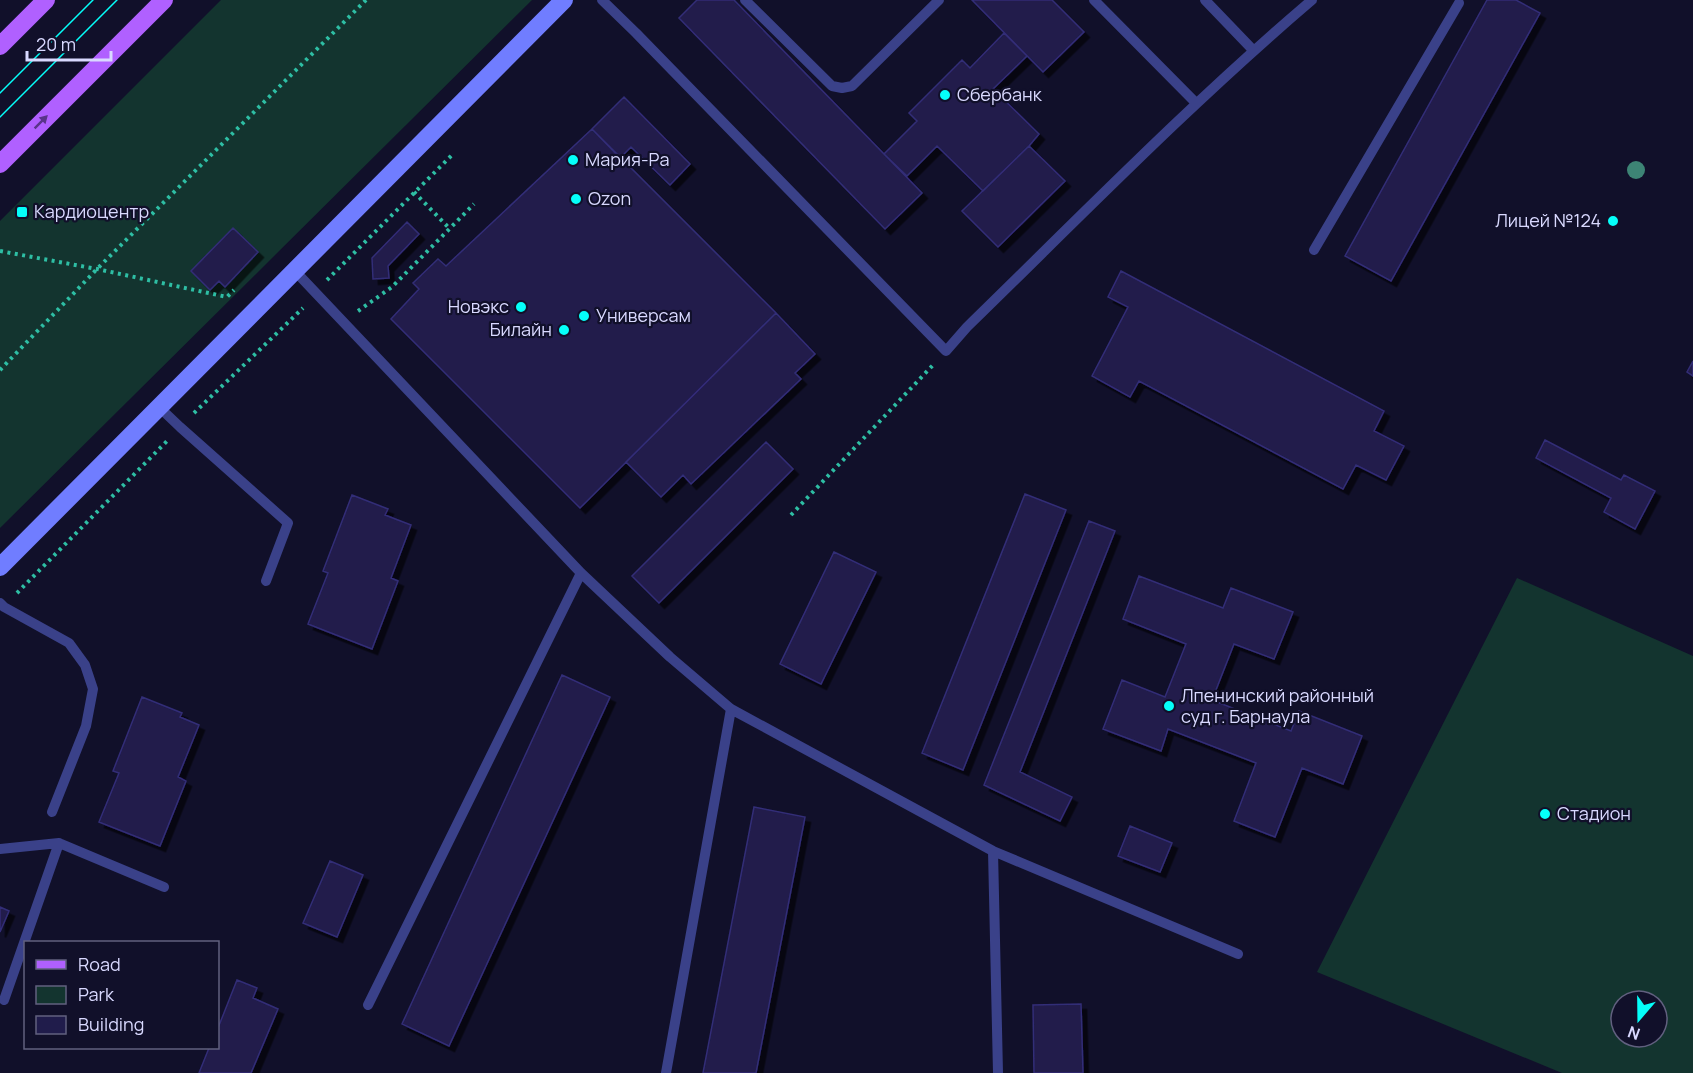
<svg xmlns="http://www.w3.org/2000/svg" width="1693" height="1073" font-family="Manrope,sans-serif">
<defs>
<filter id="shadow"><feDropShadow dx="5.5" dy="5.5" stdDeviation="0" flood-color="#0009"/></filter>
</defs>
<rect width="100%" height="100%" fill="#11102a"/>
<path fill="#13342f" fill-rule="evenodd" d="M221 0H532L0 528V221Z
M1517 578 1693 656V1073H1562L1317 972ZM1621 1001H1657V1037H1621Z"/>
<path fill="#201c4b" stroke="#332d77" stroke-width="1.5" filter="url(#shadow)" d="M697 0H734L922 193 885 229 679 18Z
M972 0H1052L1084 32 1043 72Z
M1487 0H1516L1540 13 1391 281 1345 256Z
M1004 33 1027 56 993 89 1039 134 1029 146 983 191 937 146 907 176 884 154 917 121 909 113 962 60 970 68Z
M624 97 690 164 670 185 631 147 620 158 592 129Z
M592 129 776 313 580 508 391 319 419 289 413 283 438 259 446 266Z
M1029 146 1065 181 998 247 962 211Z
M407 222 419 234 388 266 389 278 373 279 372 258Z
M233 228 258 252 225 287 219 281 210 290 191 271Z
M1121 271 1384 411 1374 431 1404 446 1386 480 1356 465 1343 489 1139 381 1130 397 1092 376 1128 307 1108 297Z
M776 313 815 354 795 373 801 379 691 484 683 475 661 497 626 462Z
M1693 361V376L1687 372Z
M1545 440 1621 480 1624 475 1655 491 1635 529 1604 512 1611 498 1536 458Z
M766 442 793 469 659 603 632 576Z
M1025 494 1066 510 963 770 922 753Z
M352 495 388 509 385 515 411 525 391 578 398 581 372 649 308 624 328 573 323 571Z
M1089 521 1115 531 1020 772 1072 797 1060 821 984 785Z
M834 552 876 572 821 684 780 664Z
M1139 576 1223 608 1231 588 1293 612 1274 659 1234 644 1212 700 1291 731 1299 711 1362 736 1343 784 1302 768 1275 837 1234 821 1256 763 1168 729 1161 751 1103 729 1122 680 1165 697 1186 644 1123 619Z
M562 675 610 697 449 1046 402 1024Z
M142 697 182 713 180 717 199 725 178 777 186 781 160 846 99 822 119 773 113 771Z
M754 807 805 817 756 1073H703Z
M1130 826 1172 843 1160 872 1118 856Z
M330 861 363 875 337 937 303 923Z
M0 907 9 911 0 932Z
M237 980 257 988 253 998 278 1009 251 1073H199L209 1048H218V1028Z
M1081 1004 1083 1073H1034L1033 1005Z"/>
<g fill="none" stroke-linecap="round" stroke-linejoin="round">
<path stroke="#2ebea4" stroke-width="4" stroke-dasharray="3 4.5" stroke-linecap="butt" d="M414 192 449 228
M0 251 97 269 227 297 234 290
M327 280 452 155
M358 311 392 287 474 204
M0 370 97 269 366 0
M194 413 303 308
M791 515 933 365
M17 593 168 440"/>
<path stroke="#3a4189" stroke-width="10" d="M602 0 636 33 946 351 967 327C1080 217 1191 103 1312 0
M745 0 832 86 842 88 852 86 939 0
M1094 0 1196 103
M1205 0 1253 50
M1314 250 1459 3
M295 271 581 573 670 657 731 709 993 851 1238 954
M159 407 180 427 288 523 266 581
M0 603 4 607 69 643 85 665 93 689 86 726 52 812
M59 843 164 887
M0 849 59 843 4 1000
M993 851 998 1073
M368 1005 581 573
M666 1073 731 709"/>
<path stroke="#707dff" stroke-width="18" d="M0 567 564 0"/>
<path stroke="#b060ff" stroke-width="18" d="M0 46 46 0
M0 164 164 0"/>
<path stroke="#05fffa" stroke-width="1.5" d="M0 93 93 0
M0 117 117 0"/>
</g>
<circle fill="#3d8475" cx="1636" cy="170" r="9"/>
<defs><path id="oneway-solid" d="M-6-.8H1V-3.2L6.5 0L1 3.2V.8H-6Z" transform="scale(1.5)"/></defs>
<use fill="#59348a" href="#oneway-solid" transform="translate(41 122) rotate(-45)"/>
<g fill="#05fffa" stroke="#11102a" stroke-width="2">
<circle cx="945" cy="95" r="6"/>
<circle cx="573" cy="160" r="6"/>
<circle cx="576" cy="199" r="6"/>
<rect x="16" y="206" width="12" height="12" rx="3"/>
<circle cx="1613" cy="221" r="6"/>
<circle cx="521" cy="307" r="6"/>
<circle cx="584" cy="316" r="6"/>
<circle cx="564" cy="330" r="6"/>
<circle cx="1169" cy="706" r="6"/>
<circle cx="1545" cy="814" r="6"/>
</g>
<g text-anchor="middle" stroke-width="4.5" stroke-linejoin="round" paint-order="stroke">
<g font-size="18" fill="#d9d9ff" stroke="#11102a" text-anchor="start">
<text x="957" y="101">Сбербанк</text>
<text x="585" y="166">Мария-Ра</text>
<text x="588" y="205">Ozon</text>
<text x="34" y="218">Кардиоцентр</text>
<text x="1601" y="227" text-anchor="end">Лицей №124</text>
<text x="509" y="313" text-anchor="end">Новэкс</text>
<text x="596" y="322">Универсам</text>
<text x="552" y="336" text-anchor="end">Билайн</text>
<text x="1181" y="702">Лпенинский районный<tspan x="1181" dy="21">суд г. Барнаула</tspan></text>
<text x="1557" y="820">Стадион</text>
</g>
</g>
<rect x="24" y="941" width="195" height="108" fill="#11102a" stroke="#61607f" stroke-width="1.5"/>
<rect x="36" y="960" width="30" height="9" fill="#b060ff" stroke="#61607f" stroke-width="1.5"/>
<text x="78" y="971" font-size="18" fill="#d9d9ff">Road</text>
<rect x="36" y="986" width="30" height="18" fill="#13342f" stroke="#61607f" stroke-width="1.5"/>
<text x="78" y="1001" font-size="18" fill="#d9d9ff">Park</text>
<rect x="36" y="1016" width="30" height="18" fill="#201c4b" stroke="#61607f" stroke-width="1.5"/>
<text x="78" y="1031" font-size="18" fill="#d9d9ff">Building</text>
<g transform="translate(1639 1019) rotate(200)"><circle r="28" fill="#11102a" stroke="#61607f" stroke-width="1.5"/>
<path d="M0-4.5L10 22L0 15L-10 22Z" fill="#05fffa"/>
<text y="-9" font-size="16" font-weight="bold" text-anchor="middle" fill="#d9d9ff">N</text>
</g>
<path d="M27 51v9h84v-9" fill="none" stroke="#d9d9ff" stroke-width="3"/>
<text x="36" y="51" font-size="18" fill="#d9d9ff" stroke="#11102a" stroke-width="4.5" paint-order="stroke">20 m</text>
</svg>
